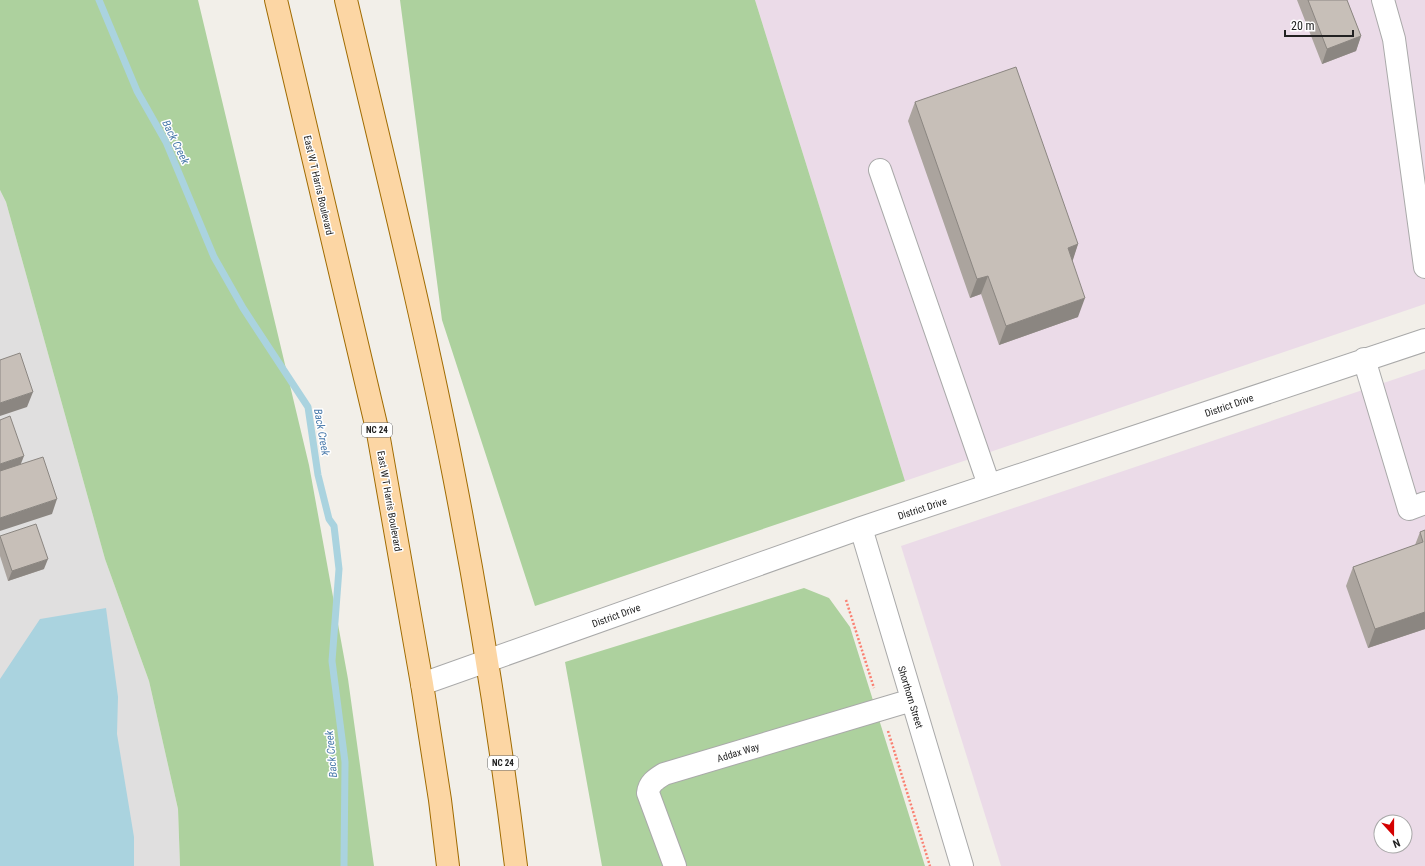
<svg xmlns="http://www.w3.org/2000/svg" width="1425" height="866" font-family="'Roboto Condensed',sans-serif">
<rect width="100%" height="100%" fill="#f2efe9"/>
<path fill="#e0dfdf" d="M0 190 6 202 105 559 149 681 178 809 180 866H0Z"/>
<path fill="#ebdbe8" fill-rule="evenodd" d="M755 0H1425V304L905 481Z
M1425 369V866H1001L901 546ZM1381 822H1405V846H1381Z"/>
<path fill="#add19e" d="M0 0H198L309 465 348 679 374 866H180L178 809 149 681 105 559 6 202 0 190Z
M400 0H755L905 481 535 606 442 320Z
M804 588 829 598 850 627 925 866H602L565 662Z"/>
<path fill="#aad3df" d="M106 608 118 697 117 734 134 837V866H0V679L40 619Z"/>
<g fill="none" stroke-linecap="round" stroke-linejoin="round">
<path stroke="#aad3df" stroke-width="7" d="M99 0 137 91 166 142 214 257 243 308 308 407 318 475 329 519 334 526 339 569 332 661 345 762 344 866"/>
<g stroke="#a9a9a9" stroke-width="24">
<path id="minor" d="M1383 0 1394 39 1425 267
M880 170 989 485
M1364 359 1409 509 1425 503
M861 528 962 866
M422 684 861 528 1425 340
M675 866 648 793C649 783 656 779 664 774L912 700"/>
</g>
<g stroke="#a06b00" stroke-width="24">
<path id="major" d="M276 0 378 433 422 684 440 800 448 866
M346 0C383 158 423 316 454 476 479 605 500 735 516 866"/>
</g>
<path stroke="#fa8072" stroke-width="2.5" stroke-dasharray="2 2" stroke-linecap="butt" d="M846 600 874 688
M888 731 930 866"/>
<use href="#minor" stroke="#fff" stroke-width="22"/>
<use href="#major" stroke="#fcd6a4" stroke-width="22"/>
</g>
<path fill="#aba49e" d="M1297 0H1347L1361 36 1356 51 1322 64Z
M915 102 1078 244 1072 261 1078 317 999 345 981 294 970 298 908 121Z
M1425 530V629L1368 648 1346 586 1353 567 1415 545 1420 532Z
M0 536 44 569 8 581 0 556Z"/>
<path fill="#8b8681" d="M1361 36 1356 51 1322 64 1327 49Z
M1078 244 1072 263 1068 248Z
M988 276 981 294 970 298 977 279Z
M1085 298 1078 317 999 345 1006 326Z
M33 392 27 407 0 416V403Z
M24 456 20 466 0 473V464Z
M57 499 52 514 0 531V518Z
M48 559 44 569 8 581 12 571Z
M1425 612V629L1368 648 1375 629Z"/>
<path fill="#c7bfb8" stroke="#8b8681" d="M1308 0H1347L1361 36 1327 49Z
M1016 67 1078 244 1068 248 1085 298 1006 326 988 276 977 279 915 102Z
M20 353 33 392 0 403V360Z
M10 416 24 456 0 464V420Z
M43 457 57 499 0 518V471Z
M36 524 48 559 12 571 0 536Z
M1425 530V612L1375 629 1353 567 1423 542 1420 532Z"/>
<g text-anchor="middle" stroke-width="3" stroke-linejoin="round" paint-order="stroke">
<g fill="#fff" stroke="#646464" stroke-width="1">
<rect x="362" y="423" width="30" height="14" rx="3"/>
<rect x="488" y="756" width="30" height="14" rx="3"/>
</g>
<g font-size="9" font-weight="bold" fill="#222">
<text x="377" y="433">NC 24</text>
<text x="503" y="766">NC 24</text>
</g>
<g font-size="10" fill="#222" stroke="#fff">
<text transform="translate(319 185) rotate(77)" y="4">East W T Harris Boulevard</text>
<text transform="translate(1229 405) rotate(-19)" y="4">District Drive</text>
<text transform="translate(390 501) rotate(80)" y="4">East W T Harris Boulevard</text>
<text transform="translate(922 508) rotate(-18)" y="4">District Drive</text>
<text transform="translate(616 615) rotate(-20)" y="4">District Drive</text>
<text transform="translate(911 697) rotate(73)" y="4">Shorthorn Street</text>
<text transform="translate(738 752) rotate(-17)" y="4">Addax Way</text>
</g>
<g font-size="11" font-style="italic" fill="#4a7aab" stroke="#fff">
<text transform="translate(176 142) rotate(64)" y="4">Back Creek</text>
<text transform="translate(322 432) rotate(80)" y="4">Back Creek</text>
<text transform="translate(331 754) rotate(-95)" y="4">Back Creek</text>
</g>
</g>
<g transform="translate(1393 834) rotate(159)"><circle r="19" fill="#ffffff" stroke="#a7a7a7"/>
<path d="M0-3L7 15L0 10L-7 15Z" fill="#d40000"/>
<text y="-6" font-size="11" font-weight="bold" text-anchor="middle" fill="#222222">N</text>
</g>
<path d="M1285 30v6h68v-6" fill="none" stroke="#222222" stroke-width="2"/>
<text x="1291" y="30" font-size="12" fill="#222222" stroke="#ffffff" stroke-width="3" paint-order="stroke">20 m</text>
</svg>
